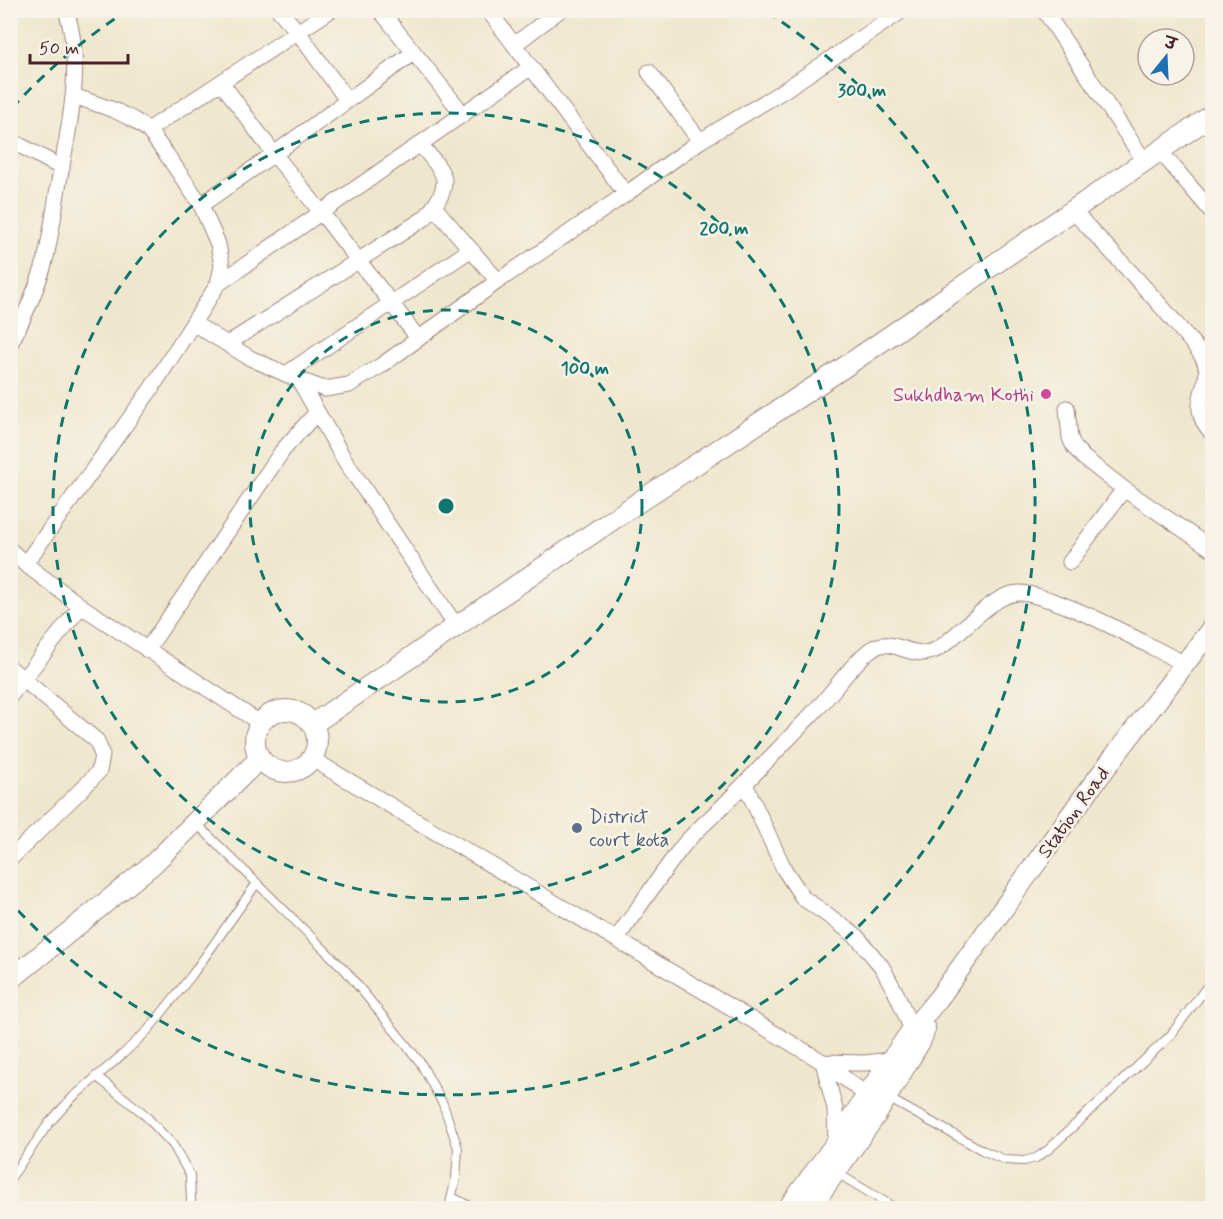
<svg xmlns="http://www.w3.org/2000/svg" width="1223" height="1219" font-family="Mynerve,'Playpen Sans Deva',sans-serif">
<rect width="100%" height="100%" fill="#f7f3e8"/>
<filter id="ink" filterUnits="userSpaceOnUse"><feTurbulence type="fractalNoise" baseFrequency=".0167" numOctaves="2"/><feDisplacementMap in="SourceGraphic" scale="12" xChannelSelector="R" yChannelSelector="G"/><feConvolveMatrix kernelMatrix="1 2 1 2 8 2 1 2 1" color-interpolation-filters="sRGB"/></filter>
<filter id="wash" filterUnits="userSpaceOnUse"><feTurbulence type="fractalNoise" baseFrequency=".008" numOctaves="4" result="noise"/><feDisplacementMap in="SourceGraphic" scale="24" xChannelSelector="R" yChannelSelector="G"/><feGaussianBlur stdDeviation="1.35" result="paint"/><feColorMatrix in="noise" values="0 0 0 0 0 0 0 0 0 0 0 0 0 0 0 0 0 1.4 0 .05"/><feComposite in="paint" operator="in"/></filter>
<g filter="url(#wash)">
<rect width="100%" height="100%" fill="#efe7cd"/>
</g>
<g filter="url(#ink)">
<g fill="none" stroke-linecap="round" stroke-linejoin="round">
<g stroke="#9c837c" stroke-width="10">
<path id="service" d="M197 824 346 971 420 1062 443 1104 458 1148 456 1178 449 1208
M96 1076 143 1113 173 1145 190 1175 191 1201 190 1208
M888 1098 982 1150 1005 1160 1024 1161 1036 1158 1049 1149 1170 1036 1212 980
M837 1173 895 1208
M10 1179 49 1123 72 1098 123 1054 148 1030 192 975 257 883
M452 1197 473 1208"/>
</g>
<g stroke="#9c837c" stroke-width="17">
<path id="minor" d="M279 10 298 32 347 100
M380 10 463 114
M488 10 626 194
M1044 10 1145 162
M514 45 560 10
M649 72 700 141
M221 82 274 154 321 212 418 338
M148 130 331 10
M10 140 62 168
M1160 151 1212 212
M201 205 274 154 413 53
M434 207 498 281
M1073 211C1107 247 1141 282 1173 320 1182 332 1194 343 1202 356 1219 383 1182 402 1212 433
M218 284 531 67
M193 323 250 358 299 380 325 389 349 385 382 365 498 281 626 194 700 141 783 91 903 10
M10 344C23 320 34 295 43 268 50 244 54 213 58 187 68 130 85 68 66 10
M227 344 425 218C433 208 445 194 444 180 443 169 427 153 420 144
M286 374 470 250
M299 380 344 459 456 626
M1067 408 1070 438 1074 447 1084 458 1124 489 1212 549
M10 550 25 564 81 606 260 723
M1070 562 1124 489
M25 564 151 389 218 284 222 266 218 244 201 205 167 155 148 130 134 120 114 110 74 96
M147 650 283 450 317 412
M10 668 97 741 102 755 99 771 81 790 10 859
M10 696 81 606
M312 759 823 1062 876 1102
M745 784 784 869 803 898 829 916 857 937 882 967 898 997 912 1030
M616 939C638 909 659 877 682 847 694 832 710 819 724 805 753 775 783 745 812 714 832 695 848 667 870 650 894 632 913 667 942 646 962 632 994 593 1019 593 1029 593 1040 597 1050 600 1097 616 1141 642 1185 664
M10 959 21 971
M836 1143 835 1109 823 1062 865 1063 891 1060"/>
</g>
<g stroke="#9c837c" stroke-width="22">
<path id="tertiary" d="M255 741a31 31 0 1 1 62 0a31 31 0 1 1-62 0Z
M313 724 652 493 843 368 1212 115
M10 980 153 864 260 758
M788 1208 836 1143 867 1095 912 1030 938 999 1088 791 1212 628
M810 1208 876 1115 921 1040 925 1029"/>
</g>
<use href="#service" stroke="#fff" stroke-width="8"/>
<use href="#minor" stroke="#fff" stroke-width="15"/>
<use href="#tertiary" stroke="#fff" stroke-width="20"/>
</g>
</g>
<g fill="none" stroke="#0f766e" stroke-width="3" stroke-dasharray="10 8">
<circle cx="446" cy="506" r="196"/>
<circle cx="446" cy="506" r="393"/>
<path d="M12 108A589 589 0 0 1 125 12M767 12A589 589 0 1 1 12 904"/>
</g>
<circle fill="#d1479c" stroke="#f7f3e8" stroke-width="2" cx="1046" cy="394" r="6"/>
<circle fill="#5c6f8a" stroke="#f7f3e8" stroke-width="2" cx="577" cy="828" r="6"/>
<g text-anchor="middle" stroke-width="5" stroke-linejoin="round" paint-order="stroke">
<g font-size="20" fill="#b23c85" stroke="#f7f3e8" text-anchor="end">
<text x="1034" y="401">Sukhdham Kothi</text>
</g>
<g font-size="20" fill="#4a1f2b" stroke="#f7f3e8">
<text transform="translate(1073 812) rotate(-54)" y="7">Station Road</text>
</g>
<g font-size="20" fill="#4e5e75" stroke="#f7f3e8" text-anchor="start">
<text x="589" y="823">District<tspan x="589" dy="23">court kota</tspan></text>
</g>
</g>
<circle cx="446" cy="506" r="9" fill="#0f766e" stroke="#f7f3e8" stroke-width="3"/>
<g font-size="18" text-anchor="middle" font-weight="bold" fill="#0f766e" stroke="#f7f3e8" stroke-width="5" stroke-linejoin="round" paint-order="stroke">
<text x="862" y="96">300 m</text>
<text x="724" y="234">200 m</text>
<text x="585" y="374">100 m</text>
</g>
<rect width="1223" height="1219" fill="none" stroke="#f7f3e8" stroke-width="36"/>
<g transform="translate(1166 57) rotate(18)"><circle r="28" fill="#f7f3e8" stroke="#b29e9c" stroke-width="1.5"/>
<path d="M0-4.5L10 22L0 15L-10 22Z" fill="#1f6fb2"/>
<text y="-9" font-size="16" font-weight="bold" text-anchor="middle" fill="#4a1f2b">उ</text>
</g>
<path d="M30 54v9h98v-9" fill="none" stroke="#4a1f2b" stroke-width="3"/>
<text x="39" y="54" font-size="18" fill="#4a1f2b" stroke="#f7f3e8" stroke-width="4.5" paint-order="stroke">50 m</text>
</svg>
